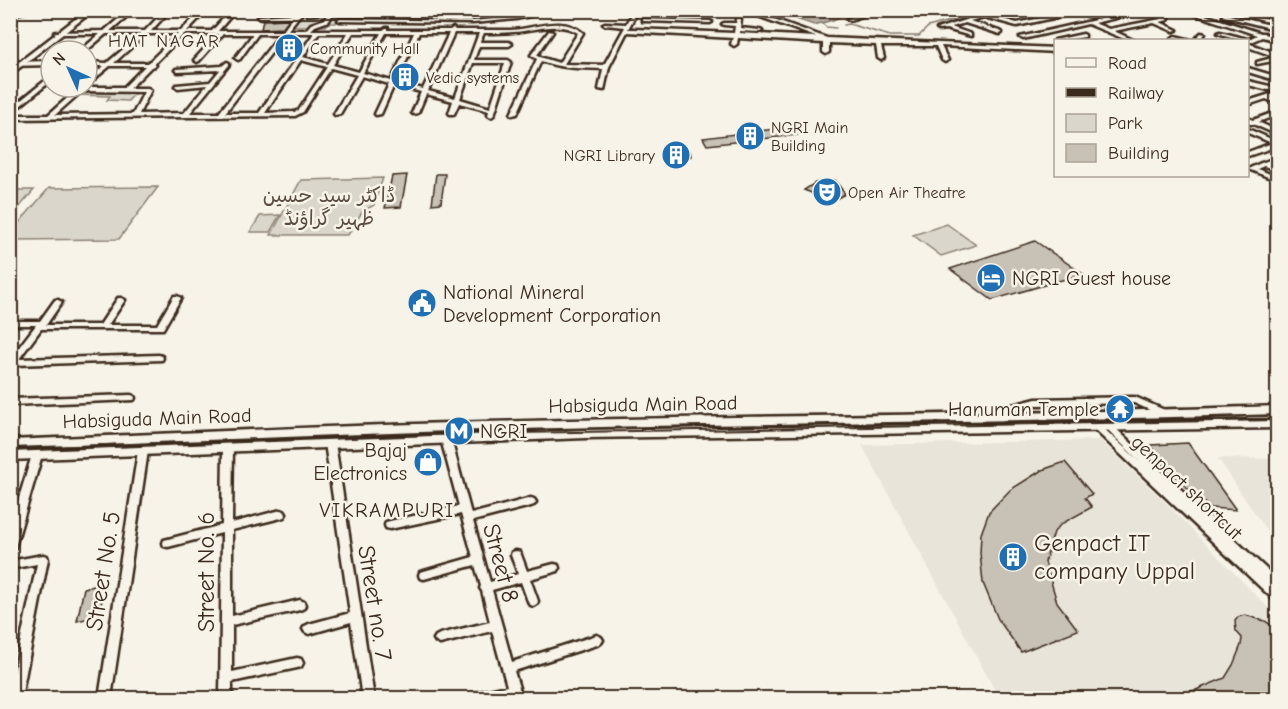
<svg xmlns="http://www.w3.org/2000/svg" width="1288" height="709" font-family="'Comic Neue','Playpen Sans Arabic',sans-serif">
<rect width="100%" height="100%" fill="#f7f3e8"/>
<filter id="ink" filterUnits="userSpaceOnUse"><feTurbulence type="fractalNoise" baseFrequency=".0167" numOctaves="2"/><feDisplacementMap in="SourceGraphic" scale="12" xChannelSelector="R" yChannelSelector="G"/><feConvolveMatrix kernelMatrix="1 2 1 2 8 2 1 2 1" color-interpolation-filters="sRGB"/></filter>
<g filter="url(#ink)">
<path fill="#e9e4d9" d="M1100 440 1161 498 1277 617V698H999L862 445Z
M1218 458 1277 459V546L1247 502Z"/>
<path fill="#dbd6cb" stroke="#8b8074" stroke-width="1.5" d="M304 11H343L336 23H328L326 26H293Z
M83 90H138L128 101 107 100 110 96 76 95Z
M383 178 374 205 362 212 348 235H271L301 180Z
M158 187 119 239 11 240V232L49 188Z
M11 190H34L11 217 10 190Z
M280 215 270 232H250L260 216Z
M947 224 976 245 941 256 913 235Z"/>
<path fill="#b4aca0" stroke="#84786c" stroke-width="1.5" d="M348 10 545 11 482 20 344 18Z
M755 11H853L833 20 814 25 787 16H776Z"/>
<g fill="none" stroke-linecap="round" stroke-linejoin="round">
<path stroke="#6b5e52" stroke-width="1.5" d="M353 10C405 14 456 18 508 10"/>
<path stroke="#84786c" stroke-width="1.5" d="M822 23 826 27 836 28
M844 25 849 24 890 36H919L928 27 990 10"/>
</g>
<path fill="#c8c1b6" stroke="#3b2a1e" stroke-width="1.5" d="M289 19 282 28 261 29 263 20Z
M792 127 797 135 707 145 703 138Z
M669 147 683 148 690 152 691 156 680 161 665 160 660 153Z
M436 174H445L441 203 432 204Z
M407 175 401 207 385 208 392 176Z
M835 180 845 194 832 201 804 190 815 183Z
M1035 241 1083 274 992 300 950 269Z
M1188 443 1236 510 1210 508 1166 469 1151 445Z
M1065 462 1092 494 1085 498 1092 507 1061 524 1054 532 1045 562 1057 602 1078 630 1021 652 998 619 983 583 980 553 981 534 989 512 1010 490 1042 470Z
M105 584 99 616 77 621 84 588Z
M1245 615 1265 621 1278 630V699H1168V695L1196 690 1225 678 1233 665 1241 645 1242 638 1236 631 1235 621 1238 617Z"/>
<g fill="none" stroke-linecap="round" stroke-linejoin="round">
<g stroke="#3b2a1e" stroke-width="5">
<path id="minor" d="M21 10H33L10 15V12Z
M129 10H134L110 31H145L165 10H170L151 31H181L202 10H207L187 31H212L231 10H236L218 31H283L293 17 260 18 258 17 260 16 296 14 298 10H303L300 14 301 15 299 16 288 30H306L311 24 325 19 328 13 309 15H307V13L325 10 334 11 329 21 315 26 311 30H383L386 28H388V30H450L453 28 455 30C474 30 493 30 511 30 536 29 562 15 583 33L564 64 604 65 625 27 605 25 603 24 605 23 626 24 633 10H638L628 29H634L734 33 735 26 724 25 722 24 724 23H736L737 19 739 18 741 19 740 28 760 30 762 31 760 32 739 31V33L816 37 741 10H749L827 38 1056 48V52L941 46 948 60 945 62 942 60 936 46H881L884 58 881 60 878 58 876 45 829 43V52L826 54 823 52V43L738 38 737 44 734 46 731 44 733 38 627 32 609 67 604 90 599 89 603 69C582 68 561 69 541 61L517 114 512 115 511 114 537 59 531 55 549 31 553 32 537 55 543 58 559 63 578 33C558 20 535 31 513 32 503 33 493 33 484 33L480 42H509L512 44 509 46H479L474 60H508L511 62 494 115 491 117 488 115 489 111 459 103 454 114H450L449 113 453 101 426 94 418 113 413 114 412 113 421 92 394 85 381 114 376 115 375 114 389 84 362 76 340 114 335 115 334 114 357 75 331 68 303 112 295 116 10 119V115H48L80 87H124L145 66H110L87 85V80L104 66H87V62L107 63 141 34H106L86 51H80L100 34H56L54 33 56 32 104 31ZM286 33H314L298 56 274 49ZM319 33H348L328 64 303 57ZM353 33H381L359 72 333 65ZM386 33H414L391 81 363 73ZM419 33H449L423 89 396 82ZM454 33H479L455 98 428 91ZM146 34H178L148 63H114ZM184 34H218L195 59 194 60 197 62 199 61 223 34H253L235 58 238 60 240 59 258 34H280L219 113H190L229 65V63L227 62 222 66 176 69 175 70 178 72 220 70 210 82 176 85 175 86 178 88 207 85 184 113 139 114 151 90 148 88H130L151 67 155 66 156 65 154 64ZM272 52 297 58 259 113H225ZM301 60 327 67 299 110 294 112 265 113ZM473 63H505L490 108 460 99ZM82 91 144 92 133 114 55 115Z
M545 10H556L516 19 473 23 340 21 338 20 340 19 473 21 516 17Z
M679 10H711L714 12 712 13Z
M869 10H877L851 20 847 19Z
M918 10H925L916 15 912 14Z
M930 10H938L948 15 946 16Z
M1024 10H1032L1024 13 1022 12Z
M1079 10H1090L1017 26 984 17 970 21 1002 32V33L1000 34 965 23 951 27 971 34V36L946 29 939 30 937 29 984 14 1017 23Z
M1146 10H1153L1168 18V20L1160 22 1177 30 1173 31 1154 23 1114 31 1133 40H1127L1088 24 1023 39 1020 37 1131 12 1133 13V14L1094 23 1109 29 1161 19Z
M1181 10H1189L1261 33H1265V34L1278 38V41L1262 37 1248 43 1278 54V60L1257 64V62L1276 57 1248 47V40H1241L1218 33 1220 32 1247 39V40L1257 35Z
M1244 10H1253L1278 17V20Z
M1271 10H1278V13L1271 11Z
M1225 14 1278 27V30L1223 16V14Z
M642 19 710 21 712 22 710 23 644 21H642Z
M1201 33 1205 34 1199 40H1195Z
M1083 34 1085 35V37L1064 40H1055Z
M1175 36 1191 40 1173 39 1172 38Z
M51 61V65L10 66V62Z
M1248 68 1278 77V81L1248 72Z
M51 76V81L10 114V109Z
M1248 81 1278 88V95L1271 97 1278 100V104L1266 99 1248 105V101L1277 92 1248 85Z
M1278 111V115L1258 122 1278 131V135L1253 124H1249L1248 118 1253 120Z
M1248 129 1278 142V146L1248 156V152L1272 143 1248 133Z
M1278 157V161L1270 164 1278 167V171L1264 166 1257 169 1278 177V181L1248 169 1261 163Z
M174 296H177L181 298 163 329H41L19 359 159 355 162 356 163 358 162 360 15 365 10 367V359L36 325H10V321H40L55 300H58L62 302 46 325H100L118 298H121L125 300 108 325H157Z
M131 395 134 396 135 398 134 400 10 405V399Z
M1135 397 1169 412 1170 414 1169 416H1163L1134 403 1036 405 980 419 977 418 976 416 977 414 980 413 1036 399Z
M1097 424 1100 425 1139 461 1105 427 1106 425H1112L1278 580V601L1274 600 1094 429 1093 427 1094 425Z
M446 436 449 437 451 439 471 514 531 498 534 499 536 502 534 505 531 506 473 521 490 582 518 574 511 555 512 552 516 551 520 552 527 571 554 564 558 565 559 568 558 571 530 579 538 601 537 604 533 606 529 604 521 582 492 590 512 662 597 635 601 637 603 640 601 643 597 645 514 671 522 698H510V696L498 698H469L471 694 475 693 507 686 492 631 440 644 436 642 434 639 436 636 440 634 490 622 482 591 480 588 481 586 475 565 424 579 420 578 419 575 420 572 424 571 473 557 461 514 390 529 386 528 385 525 386 522 390 521 459 506 441 439 443 437Z
M330 440 333 441 335 443 374 698H362L351 622 309 634 305 632 303 629 305 626 309 624 350 613 325 443 327 441Z
M228 444 231 445 233 447 232 523 281 510 284 511 286 514 284 517 281 518 232 530V616L300 600 304 602 305 605 304 608 300 610 232 625V672L297 658 301 659 303 663 301 667 297 668 232 682V698H220L222 533 168 547 164 546 163 543 164 540 168 539 222 525 223 447 225 445Z
M143 448 146 449 148 451 111 698H99L138 451 140 449Z
M37 452 40 453 42 455 15 547 14 550 10 551V528L32 455 34 453Z
M43 555 47 556 48 559 21 698H10V691L37 564 10 569V561Z"/>
</g>
<g stroke="#3b2a1e" stroke-width="5">
<path id="major" d="M87 10H94L10 75V69Z
M1278 406V414C1002 423 726 422 450 431 303 436 157 442 10 448V440C157 434 303 427 450 423 726 415 1002 416 1278 406Z
M1278 420V428L586 438 10 460V452L586 430Z"/>
</g>
<use href="#minor" fill="#f7f3e8" fill-rule="evenodd"/>
<use href="#major" fill="#f7f3e8" fill-rule="evenodd"/>
<path stroke="#3b2a1e" stroke-width="2" d="M10 448 458 434 1278 420"/>
</g>
</g>
<defs>
<g id="building-disc" transform="scale(1.5)"><circle r="9.5" fill="#1f6fb2" stroke="#f7f3e8"/><path d="M-4-6H4V6H1V3H-1V6H-4ZM-2.5-4.3h1.7v1.8h-1.7ZM.8-4.3h1.7v1.8H.8ZM-2.5-1h1.7V.8h-1.7ZM.8-1h1.7V.8H.8Z" fill="#fff"/></g>
<g id="theatre-disc" transform="scale(1.5)"><circle r="9.5" fill="#1f6fb2" stroke="#f7f3e8"/><path d="M-5-5.5Q0-4 5-5.5V0Q5 5 0 6Q-5 5-5 0ZM-3.3-2.5H-1v1.5H-3.3ZM1-2.5H3.3v1.5H1ZM-2.8 1Q0 5.5 2.8 1Z" fill="#fff"/></g>
<g id="hotel-disc" transform="scale(1.5)"><circle r="9.5" fill="#1f6fb2" stroke="#f7f3e8"/><path d="M-6-4.5h1.5V1H6V5H4.5V3h-9V5H-6ZM-4 0a1.8 1.8 0 1 1 3.6 0ZM.5 0V-2.5h3Q6-2.5 6 0Z" fill="#fff"/></g>
<g id="civic-disc" transform="scale(1.5)"><circle r="9.5" fill="#1f6fb2" stroke="#f7f3e8"/><path d="M-.6-6.5H3V-4.5H.6V-3L4-1V1h2V6H-6V1h2V-1L-.6-3ZM-1.2 2.5V6h2.4V2.5Z" fill="#fff"/></g>
<g id="temple-disc" transform="scale(1.5)"><circle r="9.5" fill="#1f6fb2" stroke="#f7f3e8"/><path d="M0-6L5-2H3V0L6.5 2.5H4V6H1.5V3h-3V6H-4V2.5H-6.5L-3 0V-2H-5Z" fill="#fff"/></g>
<g id="metro-disc" transform="scale(1.5)"><circle r="9.5" fill="#1f6fb2" stroke="#f7f3e8"/><path d="M-5.5 5V-5H-3L0 0L3-5H5.5V5H3V-.5L0 4L-3-.5V5Z" fill="#fff"/></g>
<g id="shop-disc" transform="scale(1.5)"><circle r="9.5" fill="#1f6fb2" stroke="#f7f3e8"/><path d="M-5-2.5h2.3a2.7 3.5 0 0 1 5.4 0H5L5.5 6h-11ZM-1.5-2.5h3a1.5 2.3 0 0 0-3 0Z" fill="#fff"/></g>
</defs>
<g fill-rule="evenodd">
<use href="#building-disc" x="289" y="48"/>
<use href="#building-disc" x="405" y="77"/>
<use href="#building-disc" x="750" y="136"/>
<use href="#building-disc" x="676" y="155"/>
<use href="#theatre-disc" x="827" y="192"/>
<use href="#hotel-disc" x="991" y="278"/>
<use href="#civic-disc" x="422" y="303"/>
<use href="#temple-disc" x="1120" y="409"/>
<use href="#metro-disc" x="459" y="431"/>
<use href="#shop-disc" x="428" y="462"/>
<use href="#building-disc" x="1013" y="557"/>
</g>
<g text-anchor="middle" stroke-width="5" stroke-linejoin="round" paint-order="stroke">
<g font-size="16" fill="#3b2a1e" stroke="#f7f3e8" text-anchor="start">
<text x="310" y="54">Community Hall</text>
<text x="426" y="83">Vedic systems</text>
<text x="771" y="133">NGRI Main<tspan x="771" dy="18">Building</tspan></text>
<text x="655" y="161" text-anchor="end">NGRI Library</text>
<text x="848" y="198">Open Air Theatre</text>
</g>
<g font-size="18" letter-spacing="1.5" fill="#3b2a1e" stroke="#f7f3e8">
<text x="164" y="47">HMT NAGAR</text>
</g>
<g font-size="20" fill="#5b4c41" stroke="#f7f3e8">
<text x="329" y="202">ڈاکٹر سید حسین<tspan x="329" dy="23">ظہیر گراؤنڈ</tspan></text>
</g>
<g font-size="20" fill="#3b2a1e" stroke="#f7f3e8" text-anchor="start">
<text x="1012" y="285">NGRI Guest house</text>
<text x="443" y="299">National Mineral<tspan x="443" dy="23">Development Corporation</tspan></text>
<text x="1099" y="416" text-anchor="end">Hanuman Temple</text>
<text x="480" y="438">NGRI</text>
<text x="407" y="457" text-anchor="end">Bajaj<tspan x="407" dy="23">Electronics</tspan></text>
</g>
<g font-size="20" fill="#3b2a1e" stroke="#f7f3e8">
<text transform="translate(643 404) rotate(-1)" y="7">Habsiguda Main Road</text>
<text transform="translate(157 418) rotate(-2)" y="7">Habsiguda Main Road</text>
<text transform="translate(1187 487) rotate(43)" y="7">genpact shortcut</text>
</g>
<g font-size="21" letter-spacing="1.5" fill="#3b2a1e" stroke="#f7f3e8">
<text x="387" y="517">VIKRAMPURI</text>
</g>
<g font-size="24" fill="#3b2a1e" stroke="#f7f3e8" text-anchor="start">
<text x="1034" y="551">Genpact IT<tspan x="1034" dy="28">company Uppal</tspan></text>
</g>
<g font-size="24" fill="#3b2a1e" stroke="#f7f3e8">
<text transform="translate(501 563) rotate(75)" y="8">Street 8</text>
<text transform="translate(103 571) rotate(-81)" y="8">Street No. 5</text>
<text transform="translate(206 572) rotate(-90)" y="8">Street No. 6</text>
<text transform="translate(375 603) rotate(81)" y="8">Street no. 7</text>
</g>
</g>
<rect width="1288" height="709" fill="none" stroke="#f7f3e8" stroke-width="36"/>
<rect x="18" y="18" width="1252" height="673" fill="none" stroke="#3b2a1e" stroke-width="2" filter="url(#ink)"/>
<rect x="1054" y="39" width="195" height="138" fill="#f7f3e8" stroke="#aca397" stroke-width="1.5"/>
<rect x="1066" y="58" width="30" height="9" fill="#f7f3e8" stroke="#aca397" stroke-width="1.5"/>
<text x="1108" y="69" font-size="18" fill="#3b2a1e">Road</text>
<rect x="1066" y="88" width="30" height="9" fill="#3b2a1e" stroke="#aca397" stroke-width="1.5"/>
<text x="1108" y="99" font-size="18" fill="#3b2a1e">Railway</text>
<rect x="1066" y="114" width="30" height="18" fill="#dbd6cb" stroke="#aca397" stroke-width="1.5"/>
<text x="1108" y="129" font-size="18" fill="#3b2a1e">Park</text>
<rect x="1066" y="144" width="30" height="18" fill="#c8c1b6" stroke="#aca397" stroke-width="1.5"/>
<text x="1108" y="159" font-size="18" fill="#3b2a1e">Building</text>
<g transform="translate(69 69) rotate(315)"><circle r="28" fill="#f7f3e8" stroke="#aca397" stroke-width="1.5"/>
<path d="M0-4.5L10 22L0 15L-10 22Z" fill="#1f6fb2"/>
<text y="-9" font-size="16" font-weight="bold" text-anchor="middle" fill="#3b2a1e">N</text>
</g>
</svg>
